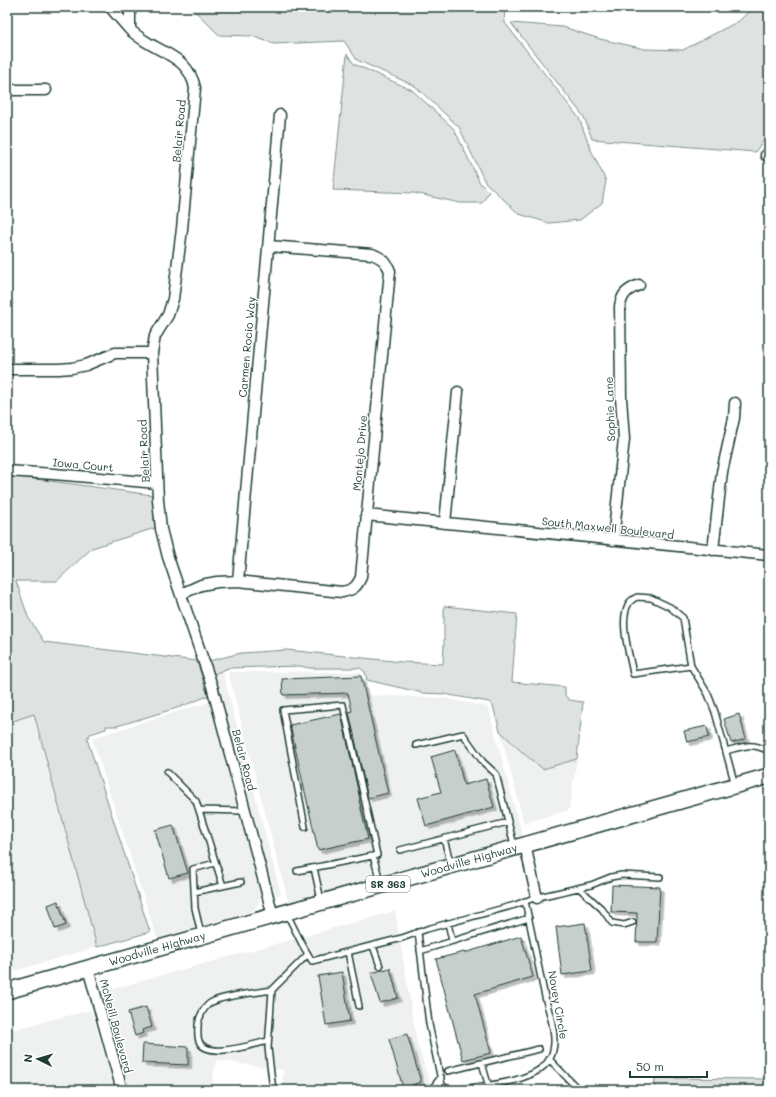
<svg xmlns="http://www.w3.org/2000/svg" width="776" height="1097" font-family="Mali,sans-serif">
<defs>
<filter id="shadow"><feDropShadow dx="3.5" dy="3.5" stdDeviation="0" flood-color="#0004"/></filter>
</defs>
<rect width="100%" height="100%" fill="#fff"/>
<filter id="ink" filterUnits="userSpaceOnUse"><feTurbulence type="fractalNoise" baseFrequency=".025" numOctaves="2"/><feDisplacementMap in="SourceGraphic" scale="8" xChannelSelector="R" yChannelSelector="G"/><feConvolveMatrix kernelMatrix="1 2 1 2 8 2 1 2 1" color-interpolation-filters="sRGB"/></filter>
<g filter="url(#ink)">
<path fill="#eef1f0" d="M223 669H226L223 673 281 894 274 896 214 674Z
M228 672H360L366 695 443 698 488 707 523 838 289 904Z
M209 702 262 896 253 912 158 941 92 738Z
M33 714 97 947 7 973V723Z
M500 731 523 752 543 769 577 759 569 810 524 823Z
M395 911 417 1043 430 1083 435 1086 489 1090H282L283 1070 216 1060 211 1090H128L101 992Z
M91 1010 115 1090H7V1031Z"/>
<path fill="#dee3e2" stroke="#7e908b" d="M189 7H504L505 23 579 118 591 150 606 181 602 203 580 220 549 223 519 214 485 182 459 127 415 86 357 60 344 41 274 44 252 36 219 35 198 14Z
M753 7H769V133L755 152 592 139 584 117 511 23 563 27 600 39 645 49 683 50 739 21Z
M347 54 354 64 412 90 454 129 480 183 489 192 482 203H460L414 193 333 190Z
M7 475 152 495 155 528 92 548 57 581H16L28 617 44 642 197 661 208 696 180 707 117 726H106V729L90 734 87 739 150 932 97 947 34 714 7 723Z
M444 606 517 614 512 682 565 687V695L569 700 583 702 577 759 543 769 523 753 500 731 493 706 489 702 444 694 423 693 367 680 365 672 360 668H309L300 666 228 668 214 674 209 661 241 653 287 650 402 662 443 664 444 645Z
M655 1078 769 1079V1090H654Z"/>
<path fill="#c7cfcc" stroke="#1f3d34" filter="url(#shadow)" d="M361 676 388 793 368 798 349 712 352 711 348 693 283 695 282 679Z
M341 714 360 799 359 800 368 839 318 850 290 725Z
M739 714 746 739 731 743 724 719Z
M707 726 709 737 687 742 684 731Z
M455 750 464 785 486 779 494 807 426 826 418 798 441 792 431 757Z
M173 825 188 873 169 878 155 830Z
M612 885 660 887 657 942H636L637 913 611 912Z
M58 901 66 925 55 929 48 905Z
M585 923 592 971 562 975 556 927Z
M521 936 533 977 475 994 491 1053 463 1060 436 959 464 952V953Z
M390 968 398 998 380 1003 371 973Z
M342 972 350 1021 326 1025 318 976Z
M146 1007 152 1027 142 1030 143 1033 135 1036 128 1012Z
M407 1034 421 1082 403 1088 389 1039Z
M143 1044 188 1047V1065L142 1063Z"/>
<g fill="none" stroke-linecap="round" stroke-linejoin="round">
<g stroke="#1f3d34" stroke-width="8">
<path id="lane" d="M691 666 633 674C630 655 618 621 629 603 631 600 635 598 637 597L651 598 670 607 683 618 691 666 708 694 715 712 735 785
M416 745 463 734 483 762 496 774 514 845
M726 751C744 746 751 742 769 751
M167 772 196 801 223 886
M199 810 245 811
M444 839 451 865
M400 850 508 822
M373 856 381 884
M314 868 321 900
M297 871 377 855 343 705 283 710 305 827
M579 888 602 909 612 923 624 925 633 922
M194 892 241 882
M287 914 302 944 312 961 402 938 427 929 515 905 534 898 591 885 611 877 622 875 660 877
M448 923 452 941
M418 932 429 1024 442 1085 447 1089 457 1090C482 1085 524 1084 544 1066 548 1062 552 1056 553 1050 557 1035 549 1012 545 997 538 965 532 933 525 901
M201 934 195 908 193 869 215 863
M373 946 380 966
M420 951 529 918
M348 952 359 1006
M268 1041C254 1044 206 1060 199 1041 197 1036 198 1030 198 1025 199 1017 204 1006 212 1002 225 995 256 993 272 990
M549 1059 579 1090
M482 1063 488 1084 495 1090
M448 1071 539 1049
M273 1090 268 1048 272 990 308 954
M431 1090 441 1077"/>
</g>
<g stroke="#1f3d34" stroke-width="13">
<path id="street" d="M110 7 130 30
M130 7V30C135 34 140 38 145 41 167 55 189 59 195 88L182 229 173 299 168 315 155 336 152 353 158 500 161 529 168 557 212 686 273 916
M7 90H46
M766 155 769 156
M7 369H59L72 368 86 365 115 353H152
M7 471 54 474 157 483
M366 515 769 555
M445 523 458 392
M613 540 624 439 621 398 620 306C622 294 627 290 639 285
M713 550 722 472 734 418 735 403
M238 581 280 115
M181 594 201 585 217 582 238 581 342 592C353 590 357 587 361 577L390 271C386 261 382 258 372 254L269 246
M525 845 537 898
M88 968 122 1090"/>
</g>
<g stroke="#1f3d34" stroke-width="18">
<g id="primary">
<path id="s1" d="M7 991 769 776"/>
</g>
</g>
<use href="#lane" stroke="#fff" stroke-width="5"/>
<use href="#street" stroke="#fff" stroke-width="10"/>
<use href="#primary" stroke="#fff" stroke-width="15"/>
</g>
</g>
<g text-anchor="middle" stroke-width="3" stroke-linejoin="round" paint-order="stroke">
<rect fill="#fff" stroke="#627771" stroke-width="1" x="366" y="876" width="44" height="16" rx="3"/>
<g font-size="10" font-weight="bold" fill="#1f3d34">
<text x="388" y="888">SR 363</text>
</g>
<g font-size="11" fill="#1f3d34" stroke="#fff">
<text transform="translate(179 131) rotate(-85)" y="4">Belair Road</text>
<text transform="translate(247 347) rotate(-85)" y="4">Carmen Rocio Way</text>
<text transform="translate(610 409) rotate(-92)" y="4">Sophie Lane</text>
<text transform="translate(144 451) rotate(-93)" y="4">Belair Road</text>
<text transform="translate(360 453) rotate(-85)" y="4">Montejo Drive</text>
<text transform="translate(83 465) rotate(5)" y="4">Iowa Court</text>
<text transform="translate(608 528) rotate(6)" y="4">South Maxwell Boulevard</text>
<text transform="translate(244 760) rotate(75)" y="4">Belair Road</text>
<text dy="4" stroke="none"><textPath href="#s1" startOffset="480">Woodville Highway</textPath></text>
<text dy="4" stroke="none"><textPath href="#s1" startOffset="156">Woodville Highway</textPath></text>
<text transform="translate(558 1005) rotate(80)" y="4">Novey Circle</text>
<text transform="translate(116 1026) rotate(75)" y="4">McNeill Boulevard</text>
</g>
</g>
<rect width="776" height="1097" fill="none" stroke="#fff" stroke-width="24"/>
<rect x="12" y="12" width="752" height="1073" fill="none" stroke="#1f3d34" stroke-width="1.5" filter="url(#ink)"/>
<g transform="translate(38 1059) rotate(275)" stroke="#ffffff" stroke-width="3" paint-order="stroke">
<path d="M0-3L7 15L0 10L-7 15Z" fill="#1f3d34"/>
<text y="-6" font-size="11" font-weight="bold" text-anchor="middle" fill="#1f3d34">N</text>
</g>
<path d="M630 1071v6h77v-6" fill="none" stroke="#1f3d34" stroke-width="2"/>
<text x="636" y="1071" font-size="12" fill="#1f3d34" stroke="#ffffff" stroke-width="3" paint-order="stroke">50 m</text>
</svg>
